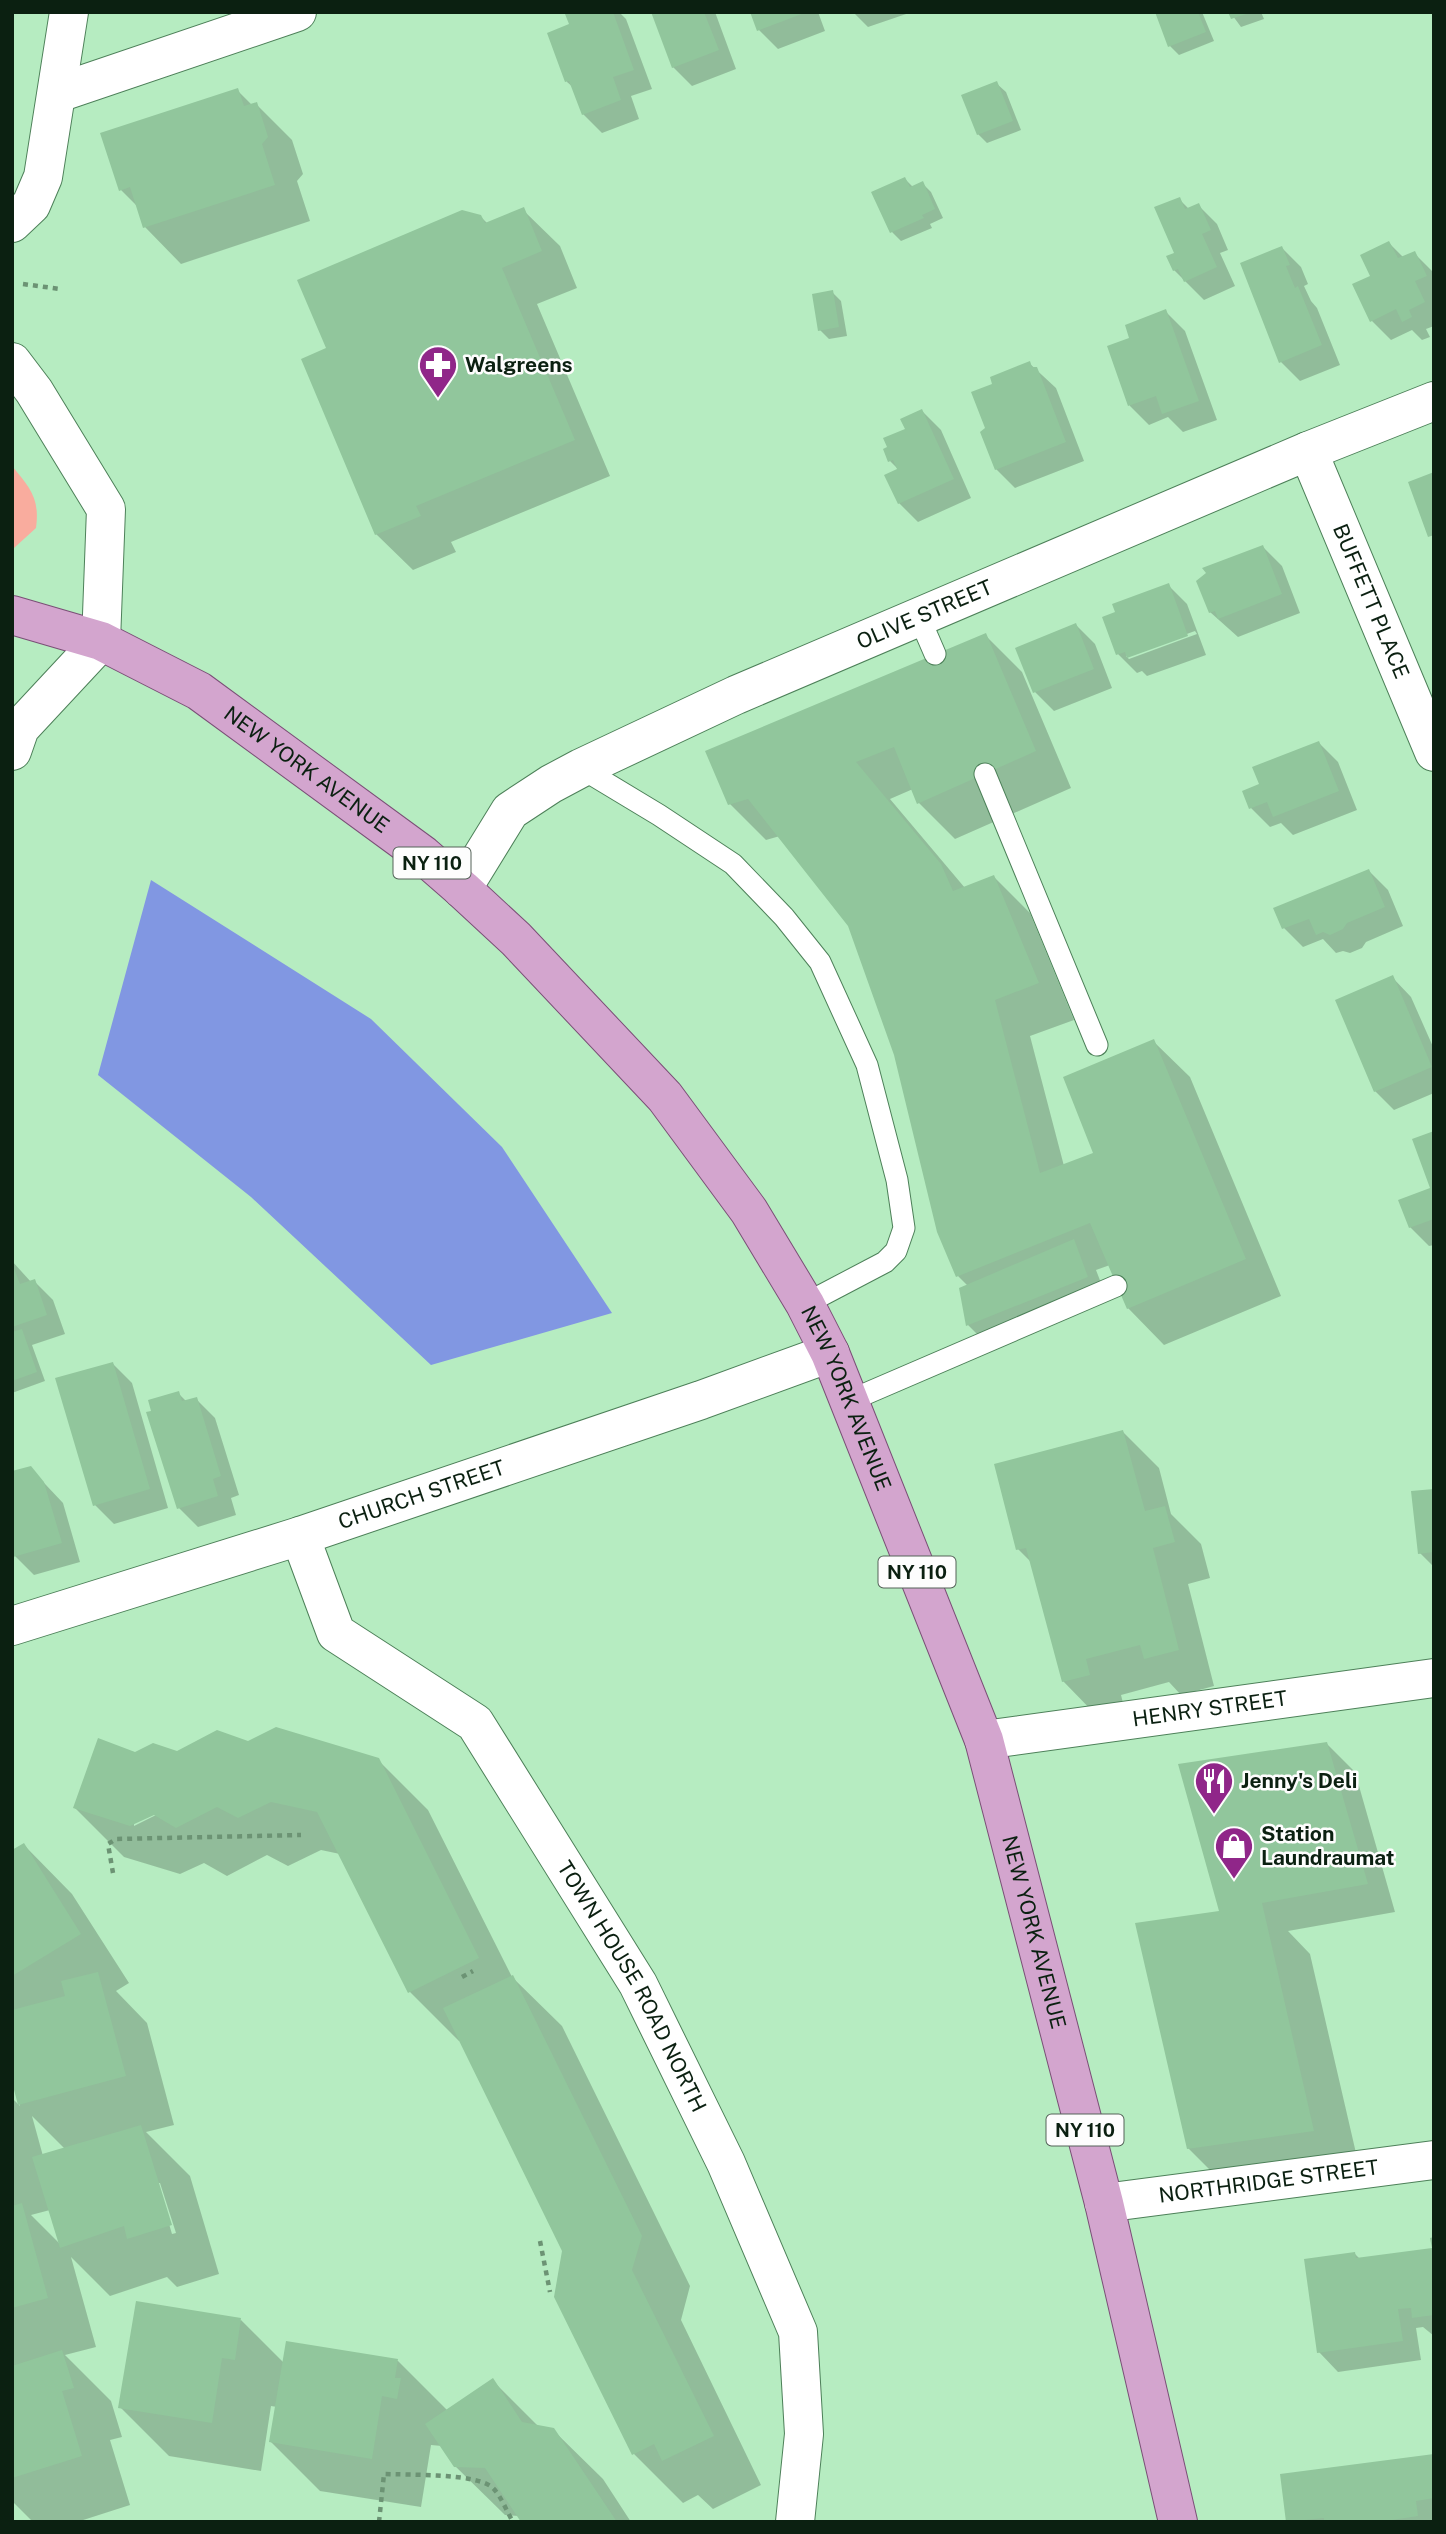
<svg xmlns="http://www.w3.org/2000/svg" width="1446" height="2534" font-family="'Public Sans',sans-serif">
<rect width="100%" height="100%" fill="#b6ecc1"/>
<path fill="#f9ac9e" d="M12 466C30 488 40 498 36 528L14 548Z"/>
<path fill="#8197e2" d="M151 880 371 1019 502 1147 612 1313 431 1365 251 1197 98 1075Z"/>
<path fill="#0003" fill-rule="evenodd" d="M576 12H619L626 19 652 89 631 96 639 119 602 133 583 114 574 88 567 82 571 25Z
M652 12H715L736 69 692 86 673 67Z
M752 12H818L825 31 778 49 759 30Z
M853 12H912L868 27Z
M1157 12H1202L1214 41 1179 55 1170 46Z
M1230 12H1261L1264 19 1241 27Z
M996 83 1006 92 1021 130 987 143 978 134Z
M237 90 252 105 256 104 292 140 303 174 297 181 310 221 181 264 145 227 138 207 121 190Z
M905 179 914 188 922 183 931 192 943 218 930 224 932 228 901 241 892 232 873 193Z
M1179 199 1189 209 1198 205 1217 224 1228 250 1220 253 1235 286 1204 300 1174 270Z
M523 210 560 246 577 288 537 304 610 476 451 542 456 552 413 570 376 534 328 349 480 216 488 224Z
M1389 243 1404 258 1414 253 1434 273V326L1426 329 1430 337 1422 340 1412 330 1391 340 1372 321 1373 277Z
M1282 248 1301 267 1308 284 1304 286 1311 301 1317 308 1340 365 1300 381 1281 362Z
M832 292 841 301 847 336 829 339 820 330Z
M1166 312 1185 331 1217 420 1183 432 1168 417 1149 425 1130 406 1109 347 1132 339Z
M1029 363 1056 388 1084 461 1015 488 996 469 995 385Z
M922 411 941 430 971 498 918 522 899 503V470L890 461 889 449Z
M1263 547 1282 566 1300 613 1238 637 1210 612Z
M1168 585 1187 604 1206 655 1147 676 1142 671 1137 673 1118 654ZM1195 631 1197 634 1129 659 1126 656Z
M1076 625 1095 644 1112 688 1054 711 1035 692Z
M986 636 1022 672 1071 788 955 839 919 803 913 789 890 799 965 888 994 877 1030 913 1074 1020 1030 1036 1064 1166 1096 1154 1153 1041 1190 1077 1281 1296 1164 1345 1128 1308 1110 1265 1096 1270 1106 1296 987 1344 968 1325V1286L958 1276 896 1055 849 925 780 836 766 840 730 804Z
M1319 743 1338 762 1357 810 1293 835 1281 823 1270 827 1251 808 1261 785Z
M1369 871 1388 890 1403 926 1366 942 1362 948 1350 953 1343 951 1336 953 1323 939 1303 947 1284 928 1276 909Z
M1392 977 1411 997 1434 1049V1093L1394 1110 1375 1091Z
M1434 1133V1245L1429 1246 1410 1227 1433 1189Z
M12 1261 31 1282 34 1281 53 1300 65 1334 32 1345 45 1381 12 1393Z
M113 1364 132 1383 168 1508 114 1524 95 1505Z
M178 1393 187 1402 196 1399 215 1418 239 1495 231 1498 236 1515 198 1527 179 1508Z
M1123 1432 1159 1468 1171 1514 1201 1544 1210 1578 1188 1584 1214 1686 1181 1695 1169 1682 1121 1695 1125 1711 1099 1718 1063 1681 1032 1563 1018 1549Z
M30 1468 63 1503 80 1562 34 1575 15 1556 12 1546V1473Z
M1434 1491V1567L1420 1553Z
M248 1742 378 1760 428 1810 512 1977 562 2026 690 2286 681 2320 761 2485 713 2509 698 2495 683 2503 634 2454 564 2250 461 2040 459 2041 410 1992 340 1854 321 1850 288 1866 267 1855 227 1876 204 1863 180 1874 124 1857 75 1808 135 1754 177 1753ZM161 1809 162 1812 134 1826V1822Z
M1327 1744 1355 1772 1395 1912 1288 1931 1310 1954 1362 2179 1237 2197 1188 2148 1221 1911Z
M24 1845 72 1894 129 1983 116 1991 147 2023 174 2125 146 2132 190 2176 219 2274 177 2287 167 2277 110 2296 71 2257 96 2347 65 2355 111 2401 122 2437 110 2440 130 2505 77 2522H33L12 2501V2098L20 2106 12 2075V1852ZM32 2116 65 2149 43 2156ZM157 2183H160L176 2233 172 2234ZM50 2210 60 2244 31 2215Z
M1434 2249V2336L1423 2327 1416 2328 1421 2360 1338 2372 1319 2352 1355 2254 1360 2259Z
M241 2320 284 2363 398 2361 448 2411 493 2381 539 2427 553 2430 603 2479 631 2522H523L519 2516 505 2515 455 2466 442 2446 431 2445 421 2507 320 2491 271 2442 277 2407 271 2406 261 2471 169 2456 120 2407Z
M1434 2455V2522H1288Z"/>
<path fill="#91c69c" d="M571 12H613L634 70 613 77 621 100 582 115 569 81 565 82 547 33 569 24 565 14Z
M651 12H704L719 50 672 68Z
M750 12H807L757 31Z
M1155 12H1198L1206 32 1168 47Z
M1228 12H1249V13L1231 19Z
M997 81 1013 121 977 135 961 95Z
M238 88 244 106 257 102 268 137 262 144 275 185 143 228 130 187 119 191 100 133Z
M905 177 910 187 923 181 935 209 922 215 924 218 890 233 871 192Z
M1180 197 1185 209 1199 203 1211 230 1202 234 1217 267 1184 282 1178 269 1173 271 1166 256 1174 253 1154 207Z
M524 207 542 251 502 268 575 440 416 506 421 516 375 535 301 359 326 348 297 280 462 210 481 215 485 223Z
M1389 241 1398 258 1415 251 1427 276 1415 281 1425 302 1409 310 1412 317 1402 322 1396 309 1370 322 1352 284 1370 276 1360 255Z
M1282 246 1290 265 1286 266 1295 288 1298 286 1322 345 1279 363 1240 263Z
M833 290 839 327 818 331 812 294Z
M1166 309 1199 401 1162 414 1156 396 1128 406 1107 346 1129 338 1125 325Z
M1030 361 1032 367H1037L1066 442 995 470 980 432 985 428 971 392 992 384 990 377Z
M922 409 954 479 898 504 884 475 897 469 893 460 888 462 883 449 887 447 883 438 905 429 900 419Z
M1434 472V535L1428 537 1408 482Z
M1263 545 1282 594 1218 619 1215 611 1209 613 1196 581 1206 573 1202 568Z
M1169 583 1188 636 1127 658 1125 652 1116 655 1102 617 1115 612 1112 604Z
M1076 623 1094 669 1033 693 1015 648Z
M986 633 1036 751 917 804 894 747 856 762 941 864 953 891 994 875 1039 983 995 1000 1040 1173 1093 1153 1063 1077 1154 1039 1246 1259 1127 1309 1090 1223 956 1277 937 1232 894 1055 848 926 748 799 728 805 705 751Z
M1319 741 1339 791 1273 817 1267 802 1249 809 1242 791 1259 784 1252 767Z
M1369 869 1385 907 1347 923 1343 929 1330 935 1323 932 1316 935 1309 919 1282 929 1273 908Z
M1393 975 1432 1067 1374 1092 1335 1000Z
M1434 1131V1219L1409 1228 1398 1200 1430 1188 1412 1139Z
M1074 1239 1088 1277 966 1326 959 1288Z
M12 1263 20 1284 35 1279 47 1315 12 1327Z
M22 1329 37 1372 12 1381V1332Z
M113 1362 150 1489 93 1506 55 1378Z
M179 1391 182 1401 197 1397 221 1476 213 1479 218 1496 177 1509 146 1412 151 1411 148 1400Z
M1123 1430 1145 1511 1165 1506 1175 1542 1153 1548 1179 1650 1144 1659 1140 1645 1086 1659 1090 1675 1062 1682 1026 1548 1016 1550 994 1464Z
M31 1466 44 1482 62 1543 13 1557 12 1471Z
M1434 1489V1552L1418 1554 1411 1491Z
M276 1727 379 1758 479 1958 408 1993 317 1812 271 1802 238 1818 217 1807 176 1828 154 1815 130 1826 73 1808 98 1738 135 1752 153 1743 177 1751 217 1730 248 1741Z
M1327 1742 1368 1884 1262 1903 1314 2131 1187 2149 1135 1923 1219 1911 1178 1764Z
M24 1843 81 1934 12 1976V1850Z
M98 1972 126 2076 18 2105 12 2082V2010L65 1996 61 1981Z
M513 1975 642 2236 632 2270 714 2436 662 2461 654 2444 632 2455 554 2297 562 2251 443 2008Z
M141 2125 172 2225 127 2239 124 2226 60 2248 32 2157Z
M22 2203 48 2298 12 2308V2206Z
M1434 2237V2315L1412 2318 1411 2308 1398 2309 1403 2341 1317 2353 1304 2259 1355 2252 1356 2258 1432 2248 1430 2238Z
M136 2301 241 2318 235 2360 222 2358 212 2423 118 2408Z
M286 2341 398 2359 395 2378H401L397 2399 382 2396 372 2459 269 2442Z
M62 2350 74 2388 62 2391 82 2456 12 2478V2366Z
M493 2378 522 2422 554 2428 617 2522H521L485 2468 454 2467 425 2424Z
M1434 2454V2498L1416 2501 1418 2516 1379 2522H1324V2518L1286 2522 1280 2474Z"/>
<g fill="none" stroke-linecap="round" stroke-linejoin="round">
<g stroke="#4d8059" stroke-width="23">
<path id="service" d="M919 617 935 654
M581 768 659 815 733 864 784 917 820 962 867 1065 897 1180 904 1228 896 1251 885 1262 805 1304
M985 774 1097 1045
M849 1401 1116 1286"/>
</g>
<g stroke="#4d8059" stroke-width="40">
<g id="minor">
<path d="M58 93 297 12"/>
<path d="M12 223 31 205 43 177 69 12"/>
<path id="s1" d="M1308 451 1434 752"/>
<path d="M12 751 20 728 101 641"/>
<path id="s2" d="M462 889 510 811 551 784 581 768 736 695 1308 451 1434 401"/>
<path id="s3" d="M300 1536 336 1633 475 1723 638 1984 726 2163 798 2332 804 2434 795 2522"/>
<path id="s4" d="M12 1626 300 1536 701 1400 830 1353"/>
<path id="s5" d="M984 1740 1434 1678"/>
<path id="s6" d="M1104 2203 1434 2160"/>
</g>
</g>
<g stroke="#4d8059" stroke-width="40">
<path id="secondary" d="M12 362 34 391 106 509 101 641"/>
</g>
<g stroke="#7a4f76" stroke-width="40">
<g id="primary">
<path id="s7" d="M12 615 101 641 199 691 423 855 462 889 516 939 665 1097 749 1211 805 1304 830 1353 984 1740 1104 2203 1178 2522"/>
</g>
</g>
<path stroke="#6c9374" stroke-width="4.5" stroke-dasharray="5 5" stroke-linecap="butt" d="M23 284 60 289
M113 1873 108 1844 116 1839 301 1835
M462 1977 473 1971
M540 2241 550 2292
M379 2522 384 2474C407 2475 478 2473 493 2488 501 2496 507 2512 513 2522"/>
<use href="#service" stroke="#fff" stroke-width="21"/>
<use href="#minor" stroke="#fff" stroke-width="38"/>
<use href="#secondary" stroke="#fff" stroke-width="38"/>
<use href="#primary" stroke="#d3a5ce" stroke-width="38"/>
</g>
<defs>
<g id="pharmacy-pin" transform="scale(2.0125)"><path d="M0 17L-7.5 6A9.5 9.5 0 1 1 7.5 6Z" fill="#902689" stroke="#fdfdfd"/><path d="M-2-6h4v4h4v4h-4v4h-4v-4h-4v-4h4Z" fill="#fff"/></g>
<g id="restaurant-pin" transform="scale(2.0125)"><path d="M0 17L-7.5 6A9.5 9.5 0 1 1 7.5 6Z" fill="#902689" stroke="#fdfdfd"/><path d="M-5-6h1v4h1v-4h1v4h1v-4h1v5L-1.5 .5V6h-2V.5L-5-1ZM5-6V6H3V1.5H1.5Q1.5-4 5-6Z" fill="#fff"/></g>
<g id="shop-pin" transform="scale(2.0125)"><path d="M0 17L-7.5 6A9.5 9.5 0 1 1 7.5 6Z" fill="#902689" stroke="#fdfdfd"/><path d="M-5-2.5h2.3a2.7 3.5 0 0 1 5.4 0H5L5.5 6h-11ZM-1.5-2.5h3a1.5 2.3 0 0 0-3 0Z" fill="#fff"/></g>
</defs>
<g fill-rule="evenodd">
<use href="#pharmacy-pin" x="438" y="365"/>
<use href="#restaurant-pin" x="1214" y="1781"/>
<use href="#shop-pin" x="1234" y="1846"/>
</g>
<g text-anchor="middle" stroke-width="5" stroke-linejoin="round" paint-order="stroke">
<g fill="#fdfdfd" stroke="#546258" stroke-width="2">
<rect x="393.5" y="847.5" width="77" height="31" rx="5"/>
<rect x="878.5" y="1556.5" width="77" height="31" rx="5"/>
<rect x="1046.5" y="2114.5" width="77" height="31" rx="5"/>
</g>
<g font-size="19" font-weight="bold" fill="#0b2011">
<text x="432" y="870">NY 110</text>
<text x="917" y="1579">NY 110</text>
<text x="1085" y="2137">NY 110</text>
</g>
<g font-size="21" font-weight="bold" fill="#0b2011" stroke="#fdfdfd" text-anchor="start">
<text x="465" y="372">Walgreens</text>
<text x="1241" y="1788">Jenny's Deli</text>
<text x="1261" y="1841">Station<tspan x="1261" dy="24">Laundraumat</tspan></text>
</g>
<g font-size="21" fill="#0b2011" stroke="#fdfdfd">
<text dy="7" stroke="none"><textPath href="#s1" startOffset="163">BUFFETT PLACE</textPath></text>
<text dy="7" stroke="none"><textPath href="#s2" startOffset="551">OLIVE STREET</textPath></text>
<text dy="7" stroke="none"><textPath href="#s7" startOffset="336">NEW YORK AVENUE</textPath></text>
<text dy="7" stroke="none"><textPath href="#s7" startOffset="1176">NEW YORK AVENUE</textPath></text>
<text dy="7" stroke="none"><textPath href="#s4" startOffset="430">CHURCH STREET</textPath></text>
<text dy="7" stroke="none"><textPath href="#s5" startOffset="228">HENRY STREET</textPath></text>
<text dy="7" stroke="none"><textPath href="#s7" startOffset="1743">NEW YORK AVENUE</textPath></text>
<text dy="7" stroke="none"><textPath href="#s3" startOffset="576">TOWN HOUSE ROAD NORTH</textPath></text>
<text dy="7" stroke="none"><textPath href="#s6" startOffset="166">NORTHRIDGE STREET</textPath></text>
</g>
</g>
<rect width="1446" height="2534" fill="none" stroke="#0b2011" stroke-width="28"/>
</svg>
